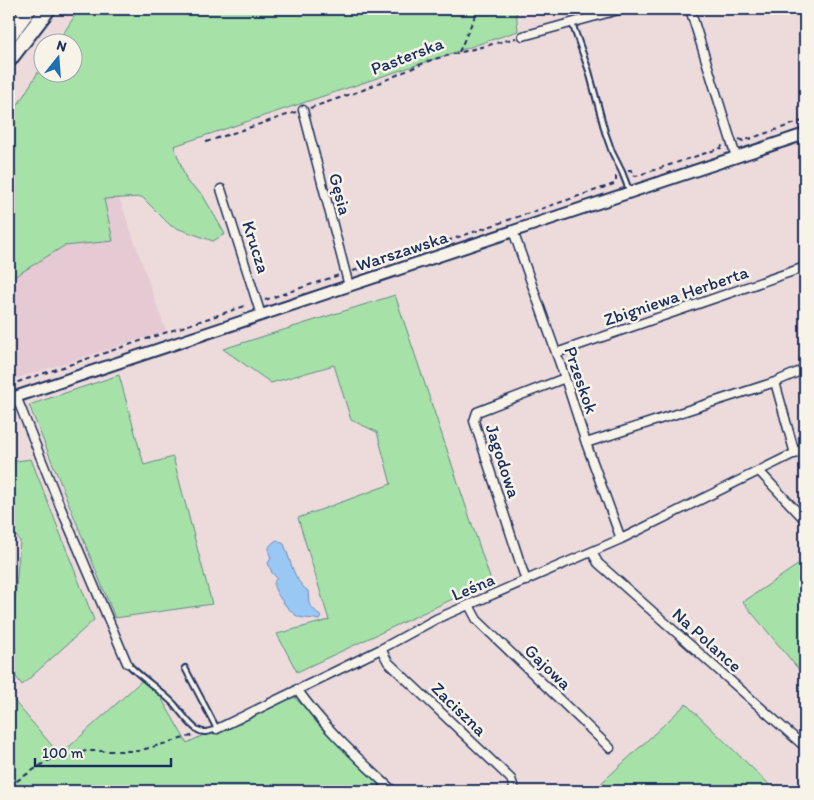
<svg xmlns="http://www.w3.org/2000/svg" width="814" height="800" font-family="Itim,sans-serif">
<rect width="100%" height="100%" fill="#eddbdc"/>
<filter id="ink" filterUnits="userSpaceOnUse"><feTurbulence type="fractalNoise" baseFrequency=".02" numOctaves="2"/><feDisplacementMap in="SourceGraphic" scale="10" xChannelSelector="R" yChannelSelector="G"/><feConvolveMatrix kernelMatrix="1 2 1 2 8 2 1 2 1" color-interpolation-filters="sRGB"/></filter>
<g filter="url(#ink)">
<path fill="#e6cad3" d="M113 180 166 331 9 381V211Z"/>
<path fill="#a6e2a8" stroke="#608883" d="M79 9H516L518 31 174 146 187 182 202 194 225 234 213 241 171 226 142 197 104 199 113 241 64 246 9 280V119L42 66V72H72V42H58Z
M395 295 491 581 297 672 277 634 329 620 298 518 391 484 377 432 351 420 334 365 271 383 223 349Z
M119 375 144 465 173 457 212 604 115 618 29 405Z
M31 459 94 620 22 685 9 667 20 541 9 526V462Z
M805 560V677L743 602Z
M148 675 187 743 290 693 389 791H9V695L60 755Z
M686 704 776 791H593Z"/>
<path fill="#9ac8f4" stroke="#678bb8" d="M277 540 284 544C291 561 293 580 308 591L309 604 321 617 319 620C313 618 306 619 299 617 291 614 278 597 275 589 273 585 274 581 277 578L272 573 268 563 271 558C267 549 268 545 277 540Z"/>
<g fill="none" stroke-linecap="round" stroke-linejoin="round">
<g stroke="#1b2f5e" stroke-width="8">
<path id="service" d="M572 23 589 71 605 132 612 152 622 172 629 190
M127 663C141 678 159 689 174 704 181 712 190 726 198 730 204 734 210 731 217 729L185 668"/>
</g>
<g stroke="#1b2f5e" stroke-width="11">
<path id="minor" d="M690 9 736 157
M801 9 805 21
M523 36 622 9
M303 110 349 286
M221 189 261 315
M513 231 565 378 586 443 621 539
M556 353 805 267
M775 382 795 454
M16 396 60 506 127 663
M586 443 775 382 805 369
M759 471 805 520
M592 552 598 563 805 747
M526 581 474 421 477 412 565 378
M469 605 477 620 610 748
M381 649 388 662 511 779 515 791
M297 689C324 728 359 759 393 791
M217 729 381 649 436 619 621 539 805 448"/>
</g>
<g stroke="#1b2f5e" stroke-width="14">
<path id="tertiary" d="M9 399 805 134"/>
</g>
<g stroke="#1b2f5e" stroke-width="18">
<path id="motorway" d="M9 36 29 9
M9 60 48 9"/>
</g>
<path stroke="#1b2f5e" stroke-width="2" stroke-dasharray="5 4" stroke-linecap="butt" d="M459 52 478 9
M310 108 363 90 431 60 516 38
M739 139 743 141 805 120
M206 142 296 112
M628 170H631L633 175 636 176 721 148 723 144
M353 271 450 240 614 184 616 182V175
M265 300 339 275
M9 385 248 305
M9 786 47 761 86 751H138L195 735"/>
<use href="#service" stroke="#f7f3e8" stroke-width="4"/>
<use href="#minor" stroke="#f7f3e8" stroke-width="8"/>
<use href="#tertiary" stroke="#f7f3e8" stroke-width="10"/>
<use href="#motorway" stroke="#f7f3e8" stroke-width="14"/>
</g>
</g>
<g text-anchor="middle" stroke-width="5" stroke-linejoin="round" paint-order="stroke">
<g font-size="18" fill="#1b2f5e" stroke="#f7f3e8">
<text transform="translate(407 56) rotate(-21)" y="6">Pasterska</text>
<text transform="translate(340 194) rotate(75)" y="6">Gęsia</text>
<text transform="translate(256 247) rotate(72)" y="6">Krucza</text>
<text transform="translate(402 251) rotate(-18)" y="6">Warszawska</text>
<text transform="translate(676 296) rotate(-19)" y="6">Zbigniewa Herberta</text>
<text transform="translate(581 380) rotate(71)" y="6">Przeskok</text>
<text transform="translate(503 461) rotate(72)" y="6">Jagodowa</text>
<text transform="translate(473 587) rotate(-23)" y="6">Leśna</text>
<text transform="translate(707 640) rotate(42)" y="6">Na Polance</text>
<text transform="translate(548 667) rotate(44)" y="6">Gajowa</text>
<text transform="translate(459 709) rotate(44)" y="6">Zaciszna</text>
</g>
</g>
<rect width="814" height="800" fill="none" stroke="#f7f3e8" stroke-width="30"/>
<rect x="15" y="15" width="784" height="770" fill="none" stroke="#1b2f5e" stroke-width="2" filter="url(#ink)"/>
<g transform="translate(58 58) rotate(17)"><circle r="24" fill="#f7f3e8" stroke="#9fa5b1"/>
<path d="M0-4L9 19L0 12L-9 19Z" fill="#1f6fb2"/>
<text y="-8" font-size="14" font-weight="bold" text-anchor="middle" fill="#1b2f5e">N</text>
</g>
<path d="M35 758v8h136v-8" fill="none" stroke="#1b2f5e" stroke-width="2.5"/>
<text x="42" y="758" font-size="15" fill="#1b2f5e" stroke="#f7f3e8" stroke-width="4" paint-order="stroke">100 m</text>
</svg>
